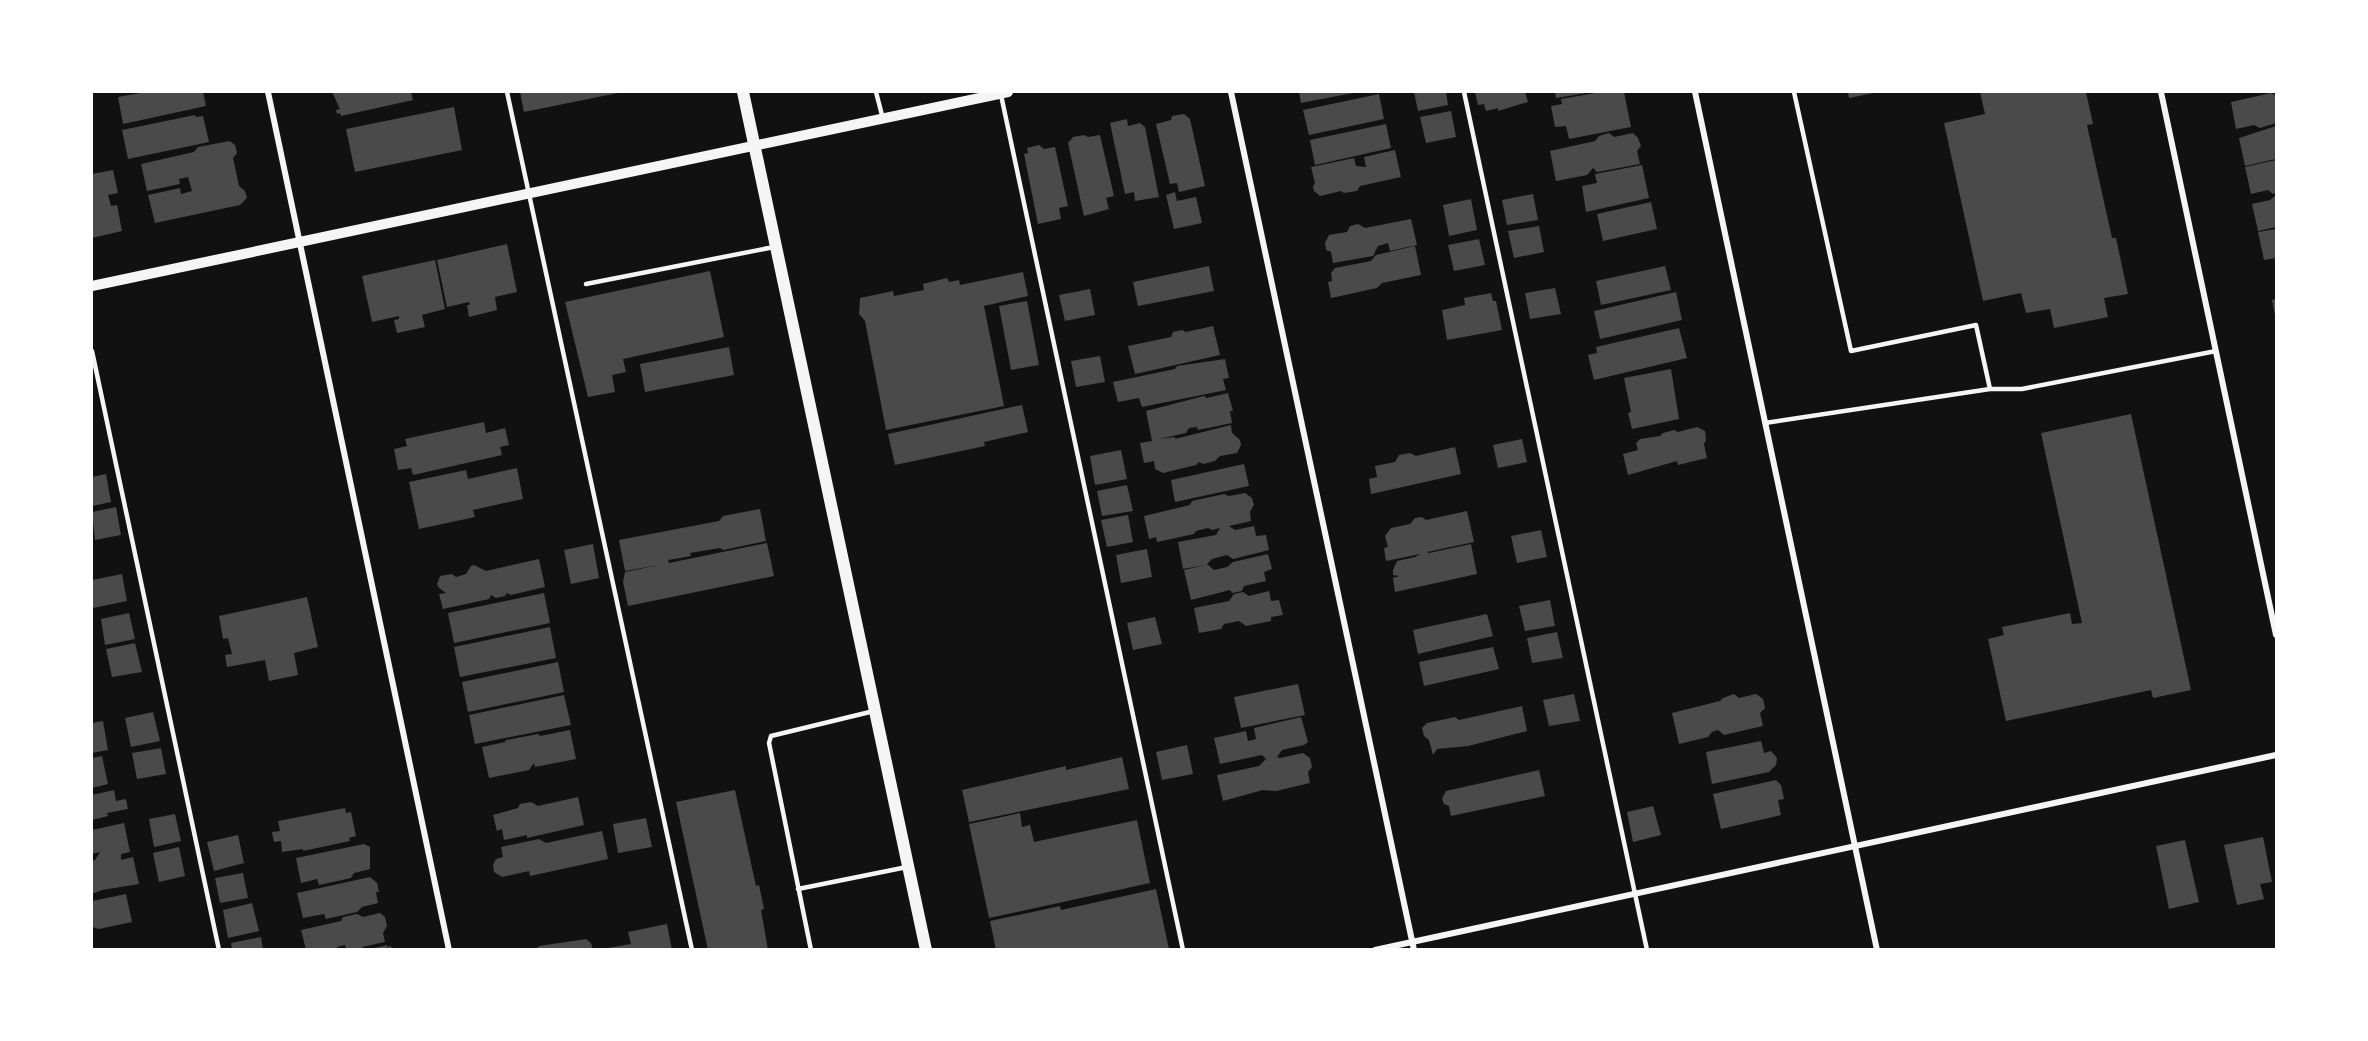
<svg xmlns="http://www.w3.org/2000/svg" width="2368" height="1041" font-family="'Golos Text',sans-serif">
<rect width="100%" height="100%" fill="#111"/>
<path fill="#4a4a4a" d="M146 92H203L206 106 123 124 118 97Z
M332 92H411L413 100 341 116 340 113 337 114 336 110 340 109Z
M520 92H618V93L524 112Z
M1299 92H1353V93L1301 103Z
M1414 92H1446L1448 105 1418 111Z
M1475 92H1525L1528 102 1498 111V108L1486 111 1484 104 1478 105Z
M1555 92H1587V93L1556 98Z
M1601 92H1624L1631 127 1569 139 1566 126 1555 127 1551 106 1562 104 1561 99Z
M1848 92H1873V93L1849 98Z
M1980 92H2086L2093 124 2087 125 2112 238H2116L2128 294 2104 298 2108 317 2054 328 2050 309 2026 313 2021 293 1983 301 1944 123 1985 114Z
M2271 93 2276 96V123L2260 128 2254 125 2236 129 2231 102Z
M1379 94 1384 119 1309 135 1303 110Z
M454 107 462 150 355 172 346 129Z
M1451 111 1456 137 1426 143 1420 117Z
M1184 114 1190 119 1205 186 1179 192 1177 183 1170 184 1156 124 1171 120 1172 116Z
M195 115 196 117 203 116 209 142 128 159 122 130Z
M1127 119 1128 126 1140 123 1145 127 1159 197 1135 201 1134 192 1125 194 1110 123Z
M1386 124 1391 148 1315 165 1310 140Z
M2276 126V159L2245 166 2239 138Z
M1609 133 1614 137 1633 133 1638 138 1641 146 1637 151 1640 164 1597 172 1593 168 1587 175 1556 181 1550 151 1595 141 1599 136Z
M1084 135 1088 137 1100 135 1114 196 1106 198 1109 209 1084 216 1068 143 1073 137Z
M230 141 235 145 237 153 233 158 239 186 245 191 247 198 240 205 155 223 148 195 180 188 181 194 192 191 188 177 179 179 180 184 147 191 141 164 194 152 198 147Z
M1039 145 1044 149 1055 147 1068 206 1059 208 1061 219 1038 224 1024 154 1028 153 1027 148Z
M1395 150 1401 177 1360 186 1357 191 1344 193 1341 191 1320 196 1314 191 1313 186 1315 183 1311 167 1354 158 1356 166 1366 167 1364 157Z
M2276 160V193L2273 194 2268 190 2251 194 2245 167Z
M1642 165 1649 198 1586 212 1582 186 1597 183 1595 174Z
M113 170 118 193 108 195 111 206 117 205 122 231 92 238V174Z
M1175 192 1177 201 1196 197 1202 223 1174 229 1166 195Z
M1533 194 1538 220 1507 225 1502 200Z
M2276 195V227L2258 231 2252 204 2270 200Z
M1471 199 1477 230 1449 236 1443 205Z
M1651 202 1657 229 1603 241 1597 214Z
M1411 219 1417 245 1390 251 1388 243 1378 246 1373 256 1333 263 1331 252 1326 250 1325 243 1329 235 1347 232 1350 226 1358 224 1365 228Z
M1539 226 1544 252 1514 258 1508 231Z
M2276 229V258L2264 260 2258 232Z
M1479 239 1485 265 1454 271 1448 245Z
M507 244 517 292 495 297 497 310 469 317 467 305H470L469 302 447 307 437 260Z
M1415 246 1421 275 1382 283 1377 288 1331 298 1328 282 1332 281 1331 273 1335 268 1371 261 1376 255Z
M435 260 445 309 422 315 425 327 397 333 394 320 399 319V316L372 322 362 276Z
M1209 266 1214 291 1138 306 1133 282Z
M1665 266 1671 290 1601 305 1596 281Z
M710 271 724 337 623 359 626 372 612 375 615 392 588 397 565 302Z
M1023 272 1028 296 984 306 1004 406 886 430 865 321 859 314 860 298 893 291 894 296 924 290 923 284 947 278 949 282 959 280 960 285Z
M1555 288 1561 314 1530 319 1525 293Z
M1090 289 1095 315 1065 321 1059 295Z
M1676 292 1682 320 1600 339 1594 311Z
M1491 293 1493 301H1496L1502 330 1447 340 1442 310 1465 305 1464 298Z
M2276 299V315H2275L2272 300Z
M1027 301 1039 365 1011 370 999 306Z
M1213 326 1220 355 1135 374 1128 346 1171 337 1173 332 1182 330 1186 332Z
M1679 328 1687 358 1594 380 1588 355 1597 353 1596 347Z
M729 347 734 375 645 392 640 364Z
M1100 356 1105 382 1076 387 1071 361Z
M1225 359 1229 378 1223 379 1226 390 1142 407 1139 398 1118 402 1113 382 1175 369 1177 366Z
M1671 369 1679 419 1632 429 1628 413 1631 412 1624 378Z
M1228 393 1233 411H1230L1232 423 1198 430 1197 427 1189 428 1186 433 1159 439 1175 437V439L1231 425 1232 433 1240 440 1241 445 1237 453 1220 456 1215 461 1203 464 1199 462 1196 465 1163 473 1155 469 1154 461 1144 463 1140 443 1152 441 1146 411 1204 396 1207 398Z
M1022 405 1028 432 984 442 985 446 895 465 888 434Z
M2131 414 2191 690 2153 698 2151 690 2006 721 1988 639 2004 635 2002 627 2070 613 2072 624 2082 623 2041 433Z
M484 422 486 433 505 428 509 445 500 447 502 455 413 475 411 468 398 470 394 449 407 446 405 439Z
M1697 427 1705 431 1706 440 1704 444 1707 458 1678 465 1677 461 1628 475 1623 454 1638 450 1636 443 1640 439 1660 436 1663 433 1674 430 1678 432Z
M1522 439 1527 462 1498 468 1493 445Z
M1455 447 1461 474 1371 494 1369 479 1377 477 1375 466 1395 462 1399 455 1410 453 1416 456Z
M1121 450 1127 479 1095 485 1090 456Z
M1244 464 1249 486 1175 502 1171 480Z
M517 468 523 499 473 510 475 517 419 529 409 482 466 470 468 479Z
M106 474 111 502 92 506V477Z
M1127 485 1133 511 1102 516 1097 491Z
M1245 493 1252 498 1254 505 1250 512 1251 521 1229 526 1235 530 1254 526 1256 536 1266 535 1269 550 1233 559 1227 555 1212 559 1207 564 1214 570 1227 567 1233 562 1268 554 1272 569 1264 572 1266 581 1244 586 1242 591 1232 593 1230 590 1191 600 1184 570 1205 565 1183 569 1178 542 1216 535 1220 528 1212 530 1208 528 1196 531 1194 534 1157 542 1156 537 1149 539 1144 516 1190 505 1192 501 1224 494 1229 496Z
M116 507 121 535 95 540 92 512Z
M760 509 766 541 723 550 720 548 690 553 691 556 668 560 669 563 767 543 774 576 628 606 623 582 625 572 659 565 625 571 619 540 719 521 723 516Z
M1467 511 1474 542 1427 552 1429 553 1471 544 1477 574 1395 592 1393 578 1399 576 1393 575V570L1397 561 1415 557 1420 554 1386 561 1384 548 1388 547 1385 536 1391 528 1410 524 1415 518 1422 517 1426 520Z
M1128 515 1133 542 1107 547 1101 520Z
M1541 530 1547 557 1517 563 1511 536Z
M593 544 599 578 571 584 564 550Z
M1147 549 1152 577 1121 583 1116 555Z
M539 559 545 587 511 595 507 593 505 596 496 598 491 595 489 599 443 609 439 594 446 593 439 588 437 584 440 576 452 574 456 577 466 574 471 566 474 565 486 571Z
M122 574 127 601 93 608 92 580Z
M1269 591 1271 601 1279 600 1283 615 1271 617V621L1246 626 1239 621 1224 624 1221 629 1199 633 1194 608 1229 601 1234 594 1243 592 1249 596Z
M544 593 550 623 454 643 448 613Z
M307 597 318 647 294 653 298 675 269 681 265 660 227 667 225 655 232 654 228 638 223 639 219 616Z
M1550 600 1555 626 1525 631 1519 606Z
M129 613 135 639 105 645 101 619Z
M1487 614 1493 636 1418 654 1413 630Z
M1155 617 1162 644 1133 650 1127 623Z
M550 627 556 658 460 677 454 647Z
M1557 632 1563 658 1532 663 1527 638Z
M135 643 142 672 112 677 106 649Z
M1493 647 1499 669 1424 686 1419 662Z
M558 662 564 692 468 712 462 682Z
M1298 684 1305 715 1241 728 1234 697Z
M1574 694 1580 721 1549 726 1543 700Z
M1734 694 1739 698 1756 694 1763 699 1765 708 1760 713 1763 726 1724 735 1718 730 1712 732 1708 737 1679 744 1672 713 1720 701 1723 698Z
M564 695 571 725 475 744 469 715Z
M1522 706 1527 731 1468 746 1437 749 1433 755 1429 740 1424 736 1422 728 1427 723 1455 717 1459 720Z
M153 712 160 741 131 747 125 718Z
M1301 717 1308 742 1304 745 1282 750 1277 757 1280 758 1303 753 1310 758 1312 767 1308 772 1310 783 1276 791 1263 790 1223 801 1217 775 1259 766 1266 759 1262 755 1220 764 1214 738 1246 731 1248 741 1256 739 1254 728Z
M103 721 108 750 92 753V723Z
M570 730 576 759 535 767 534 763 529 770 489 778 482 747 505 742 506 740 538 734 540 736Z
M1761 741 1764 753 1771 751 1777 758 1776 765 1769 772 1712 784 1706 752Z
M1187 745 1193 774 1162 780 1156 752Z
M161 748 166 774 137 779 132 753Z
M102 756 108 784 92 788V758Z
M1122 757 1129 789 969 822 962 790 1066 766V770Z
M1539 770 1545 796 1451 816 1449 806 1444 804 1442 799 1446 791Z
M1776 780 1781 785 1784 799 1778 800 1781 815 1721 829 1713 794Z
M114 790 116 801 126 799 128 809 107 813 108 816 92 820V795Z
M735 790 756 886 759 885 764 909 761 910 768 950H708L676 802Z
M578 797 584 825 527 838V835L504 840 502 829 497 831 493 815 518 808 520 804 531 802 538 806Z
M1653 806 1661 835 1633 842 1627 812Z
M345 808 346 813 351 812 356 836 349 838 350 841 303 851V849L282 852 281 841 274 842 272 832 280 831 278 821Z
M1020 813 1022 827 1030 825 1034 842 1137 820 1150 883 989 918 969 824Z
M175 814 181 841 154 847 149 819Z
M646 818 652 847 618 853 613 824Z
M124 823 130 852 121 854V860L133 857 139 884 102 890 92 894V861L95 860 100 852 92 854V830Z
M602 831 608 859 530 876 529 871 502 877 494 872 493 865 496 859 503 857 501 847 539 839 546 843Z
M238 835 244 863 214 871 207 842Z
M2263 837 2272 882 2260 884 2264 899 2237 905 2224 845Z
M2185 840 2199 902 2169 909 2156 846Z
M364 844 370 847V869L354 873 351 878 319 885 317 879 301 883 296 858Z
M179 847 185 876 159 882 153 853Z
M243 873 248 898 220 903 215 878Z
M370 877 377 883 379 892H376L378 903 362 907 357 912 326 919 324 914 303 918 297 893Z
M1156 889 1169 949 996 950 990 921 1060 906 1061 910Z
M126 894 132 922 99 929 92 927V901Z
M252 903 259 931 228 938 223 910Z
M380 913 385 917 387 926 383 933 385 942 362 947 365 950H346L345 945 337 947V950H306L301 930 341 921 343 917 357 914 363 917Z
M667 924 672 950H596L631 944 628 932Z
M261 937 263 950H232L231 943Z
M586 939 591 943 593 950H536L539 946Z
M387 945V947L391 946 392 950H367Z"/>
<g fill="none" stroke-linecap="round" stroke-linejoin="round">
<path stroke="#f5f5f5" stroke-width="4.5" d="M507 92 692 950
M876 92 883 119
M1464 92 1647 950
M1794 92 1851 351 1976 325 1990 389H2022L2216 351
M1001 95 1183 950
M586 284 774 247
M92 351 219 950
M1765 423 1990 389
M798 889 907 867
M811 950 769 743 771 736 874 711"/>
<path stroke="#f5f5f5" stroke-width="6" d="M268 92 449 950
M1231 92 1414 950
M1695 92 1877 950
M2161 92 2276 635
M1375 950 2276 755"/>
<path stroke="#f5f5f5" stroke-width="10" d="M92 286 1008 92"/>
<path stroke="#f5f5f5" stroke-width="12" d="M743 92 926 950"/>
</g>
<rect width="2368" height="1041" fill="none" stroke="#ffffff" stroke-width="186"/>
</svg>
